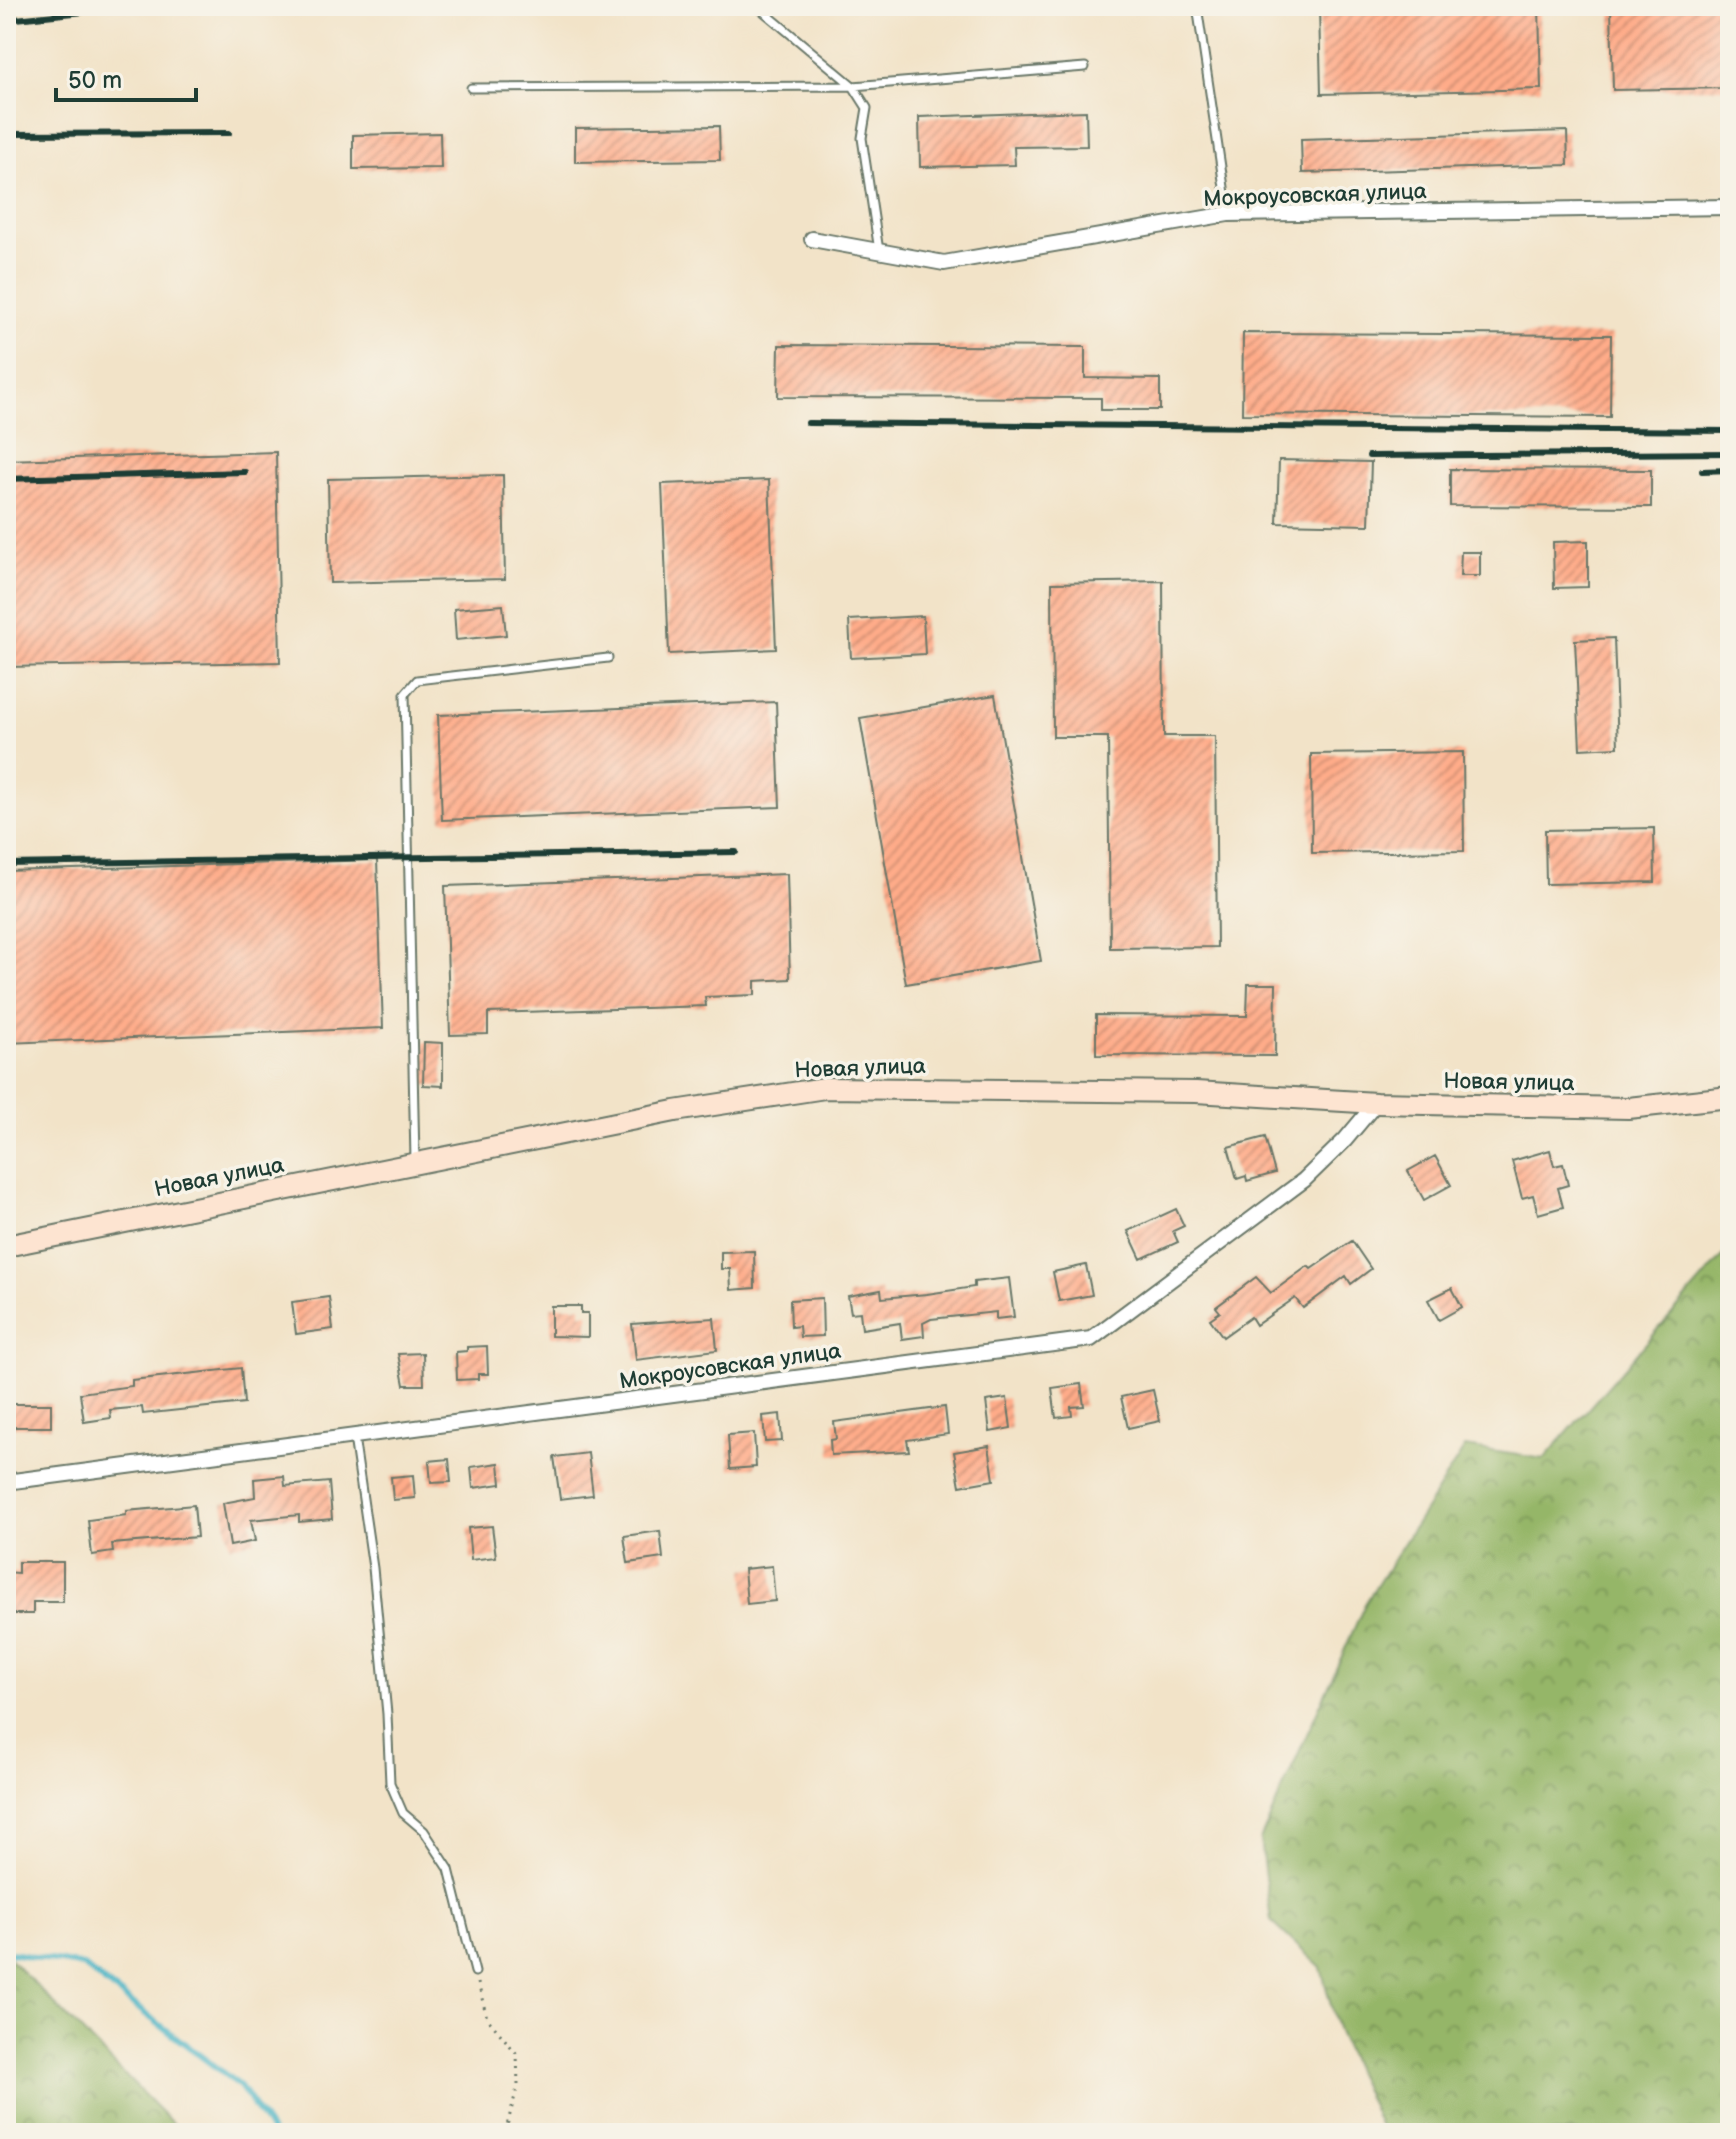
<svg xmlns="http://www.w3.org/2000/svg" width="1736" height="2139" font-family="'Balsamiq Sans',sans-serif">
<defs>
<pattern id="forest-crowns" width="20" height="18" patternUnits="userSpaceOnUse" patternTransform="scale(2)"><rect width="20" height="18" fill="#95b668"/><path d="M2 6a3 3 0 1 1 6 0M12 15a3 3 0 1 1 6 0" fill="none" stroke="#799556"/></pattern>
<pattern id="building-hatch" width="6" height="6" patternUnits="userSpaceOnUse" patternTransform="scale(2)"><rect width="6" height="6" fill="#ffac89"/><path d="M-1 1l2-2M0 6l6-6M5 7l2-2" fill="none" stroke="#ce8d71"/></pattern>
</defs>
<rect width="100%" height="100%" fill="#f7f3e8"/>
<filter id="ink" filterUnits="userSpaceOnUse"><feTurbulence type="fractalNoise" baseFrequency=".0125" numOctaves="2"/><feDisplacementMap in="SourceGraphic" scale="16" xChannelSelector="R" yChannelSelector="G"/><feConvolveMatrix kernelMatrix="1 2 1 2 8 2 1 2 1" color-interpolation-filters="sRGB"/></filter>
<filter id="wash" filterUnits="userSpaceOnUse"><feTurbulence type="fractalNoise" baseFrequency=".006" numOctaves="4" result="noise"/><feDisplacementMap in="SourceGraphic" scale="32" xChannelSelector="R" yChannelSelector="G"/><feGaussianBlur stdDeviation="1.8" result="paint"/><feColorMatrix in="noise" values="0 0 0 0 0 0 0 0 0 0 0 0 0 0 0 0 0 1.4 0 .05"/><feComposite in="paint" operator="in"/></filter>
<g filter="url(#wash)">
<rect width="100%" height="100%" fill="#f2e3c8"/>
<path fill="url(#forest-crowns)" stroke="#5a7a4e" stroke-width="2" d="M1730 1248V2133H1383L1338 2032 1321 1968 1271 1921 1260 1840 1365 1604 1465 1447 1544 1459Z
M6 1955 182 2133H6Z"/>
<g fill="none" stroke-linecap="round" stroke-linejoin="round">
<path stroke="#48b4c5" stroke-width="6" d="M6 1952 83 1966 240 2086 272 2133"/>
</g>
<g id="blocks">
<path fill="url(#building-hatch)" d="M1319 6H1539L1541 89 1321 94Z
M1611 6H1730V88L1613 90Z
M1086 111 1087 146 1014 147 1015 165 920 167 919 117Z
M719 126 720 160 575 162V128Z
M1567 131 1568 165 1302 173 1301 139Z
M440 133 441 168 353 169V135Z
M1243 333 1611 335 1610 417 1242 414Z
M779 345 1085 347V378L1160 379V410H1101V398L778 397Z
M276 452 280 662 6 667V460Z
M1279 460 1371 462 1369 525 1277 523Z
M1450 469 1651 470V507L1450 506Z
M503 475 505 579 330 583 328 479Z
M769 480 776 649 669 654 662 484Z
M1588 541V587L1554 588 1553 542Z
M1461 552H1480V576H1460Z
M1163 581 1164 736H1215L1217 947 1110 948 1108 737H1053L1052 583Z
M503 605 506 635 456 640 454 609Z
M923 616 925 654 851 658 849 620Z
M1614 638 1618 747 1580 749 1575 640Z
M995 695 1041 961 906 984 860 718Z
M776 702 780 807 442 820 438 715Z
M1463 752 1464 851 1312 853 1311 754Z
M1654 828 1655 882 1546 884 1545 830Z
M377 860 383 1028 6 1043V871Z
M787 874 790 979 755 981V995L705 997 706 1006 488 1013V1034L450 1035 445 886Z
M1248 984H1276L1275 1056 1096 1055V1015L1247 1016Z
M424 1042 443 1043V1086L423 1085Z
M1265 1137 1275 1173 1247 1181 1246 1176 1237 1179 1228 1147Z
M1550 1150 1554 1166 1563 1164 1568 1185 1558 1188 1563 1207 1538 1214 1533 1195 1522 1198 1512 1161Z
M1435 1156 1451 1185 1424 1200 1408 1171Z
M1176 1209 1184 1226 1173 1231 1178 1242 1141 1259 1128 1231Z
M1352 1241 1371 1269 1351 1284 1346 1276 1303 1308 1295 1298 1256 1325 1251 1317 1223 1337 1210 1319 1220 1312 1216 1307 1256 1277 1271 1293 1308 1266 1311 1269Z
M754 1251 755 1288 731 1290 730 1269H721V1252Z
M1086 1265 1092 1295 1059 1301 1053 1272Z
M1009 1278 1014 1317 996 1319V1312L931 1319 923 1323 924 1336 902 1339 900 1323 862 1329 860 1312 851 1313 848 1296 881 1290 882 1298 927 1294 974 1287V1282Z
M1452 1288 1462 1307 1439 1320 1428 1300Z
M329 1297 333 1329 296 1334 292 1302Z
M822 1298 823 1336 800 1337 799 1326 791 1327 790 1300Z
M551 1306H581V1313H588V1337L551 1336Z
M714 1318 717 1350 636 1360 632 1324Z
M487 1346 488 1374H478V1379L457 1380 456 1352 467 1351V1347Z
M423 1353 424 1385H404L398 1354Z
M241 1368 244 1403 143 1414 142 1407 110 1410 111 1418 84 1422 80 1393 132 1386V1380Z
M1081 1384 1084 1406 1071 1407 1072 1416 1056 1418 1052 1388Z
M1153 1390 1160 1421 1128 1428 1121 1397Z
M1007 1398 1011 1428 990 1432 986 1401Z
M12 1404H51V1427H12Z
M945 1407 948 1434 907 1440 909 1451 831 1455 830 1440 836 1439 834 1422Z
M780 1414 782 1441 765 1442 763 1416Z
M754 1433 756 1467 730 1469 728 1435Z
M989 1446 994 1480 960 1486 954 1452Z
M588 1453 593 1495 560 1499 554 1457Z
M449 1459 451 1482 431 1483 429 1461Z
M499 1463 501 1484 473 1488 471 1467Z
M413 1475 415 1498 393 1500 391 1477Z
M284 1476 285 1486 329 1482 332 1519 299 1522V1515L251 1520 255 1541 230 1546 223 1503 255 1497 254 1479Z
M194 1505 197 1537 112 1544 113 1552 92 1555 88 1520 126 1515V1511Z
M492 1526 496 1557 471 1560 468 1528Z
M660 1531 663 1558 628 1563 624 1536Z
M18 1562H63V1602H33V1614H6V1572L18 1573Z
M772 1566 775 1601 747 1604 744 1569Z"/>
</g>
</g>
<g filter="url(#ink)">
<use href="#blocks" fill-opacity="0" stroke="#697768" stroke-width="2"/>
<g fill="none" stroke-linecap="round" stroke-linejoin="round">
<g stroke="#697768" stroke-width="11">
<path id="lane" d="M757 6 853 86
M1197 6 1228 214
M471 88 853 86
M879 251 862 138 867 108 853 86 1085 67
M415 1160 405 694 417 680 608 658
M354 1437 373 1568 387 1714 390 1783 403 1813 424 1831 449 1869 475 1972"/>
</g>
<g stroke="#697768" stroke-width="18">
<path id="street" d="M812 239 944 263 1228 214 1730 207
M6 1482 1091 1339 1304 1180 1345 1140 1376 1103"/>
</g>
<g stroke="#697768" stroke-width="24">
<path id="secondary" d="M6 1246 675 1111 825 1088 1196 1092 1376 1103 1628 1108 1730 1097"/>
</g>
<path stroke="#697768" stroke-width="3" stroke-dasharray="2 6" stroke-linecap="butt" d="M478 1983 487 2018 517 2054 518 2085 505 2133"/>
<use href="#lane" stroke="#fff" stroke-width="7"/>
<use href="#street" stroke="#fff" stroke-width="14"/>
<use href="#secondary" stroke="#fde4d1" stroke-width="20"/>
<path stroke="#1f3d34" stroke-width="6" d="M6 20 142 6
M6 134 229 133
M808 423 1730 431
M1369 456 1730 453
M1702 471 1730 470
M6 479 245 472
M6 864 736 852"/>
</g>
</g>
<g text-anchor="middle" stroke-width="7" stroke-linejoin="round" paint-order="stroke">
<g font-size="22" fill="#1f3d34" stroke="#f7f3e8">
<text transform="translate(1315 194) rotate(-2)" y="8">Мокроусовская улица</text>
<text transform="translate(860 1067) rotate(-2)" y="8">Новая улица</text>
<text transform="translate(1509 1081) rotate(1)" y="8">Новая улица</text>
<text transform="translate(219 1176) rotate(-11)" y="8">Новая улица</text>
<text transform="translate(730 1365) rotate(-8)" y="8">Мокроусовская улица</text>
</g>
</g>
<rect width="1736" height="2139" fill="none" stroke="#f7f3e8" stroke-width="32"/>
<path d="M56 88v12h140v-12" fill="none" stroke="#1f3d34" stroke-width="4"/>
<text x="68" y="88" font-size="24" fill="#1f3d34" stroke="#f7f3e8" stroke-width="6" paint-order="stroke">50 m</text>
</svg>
